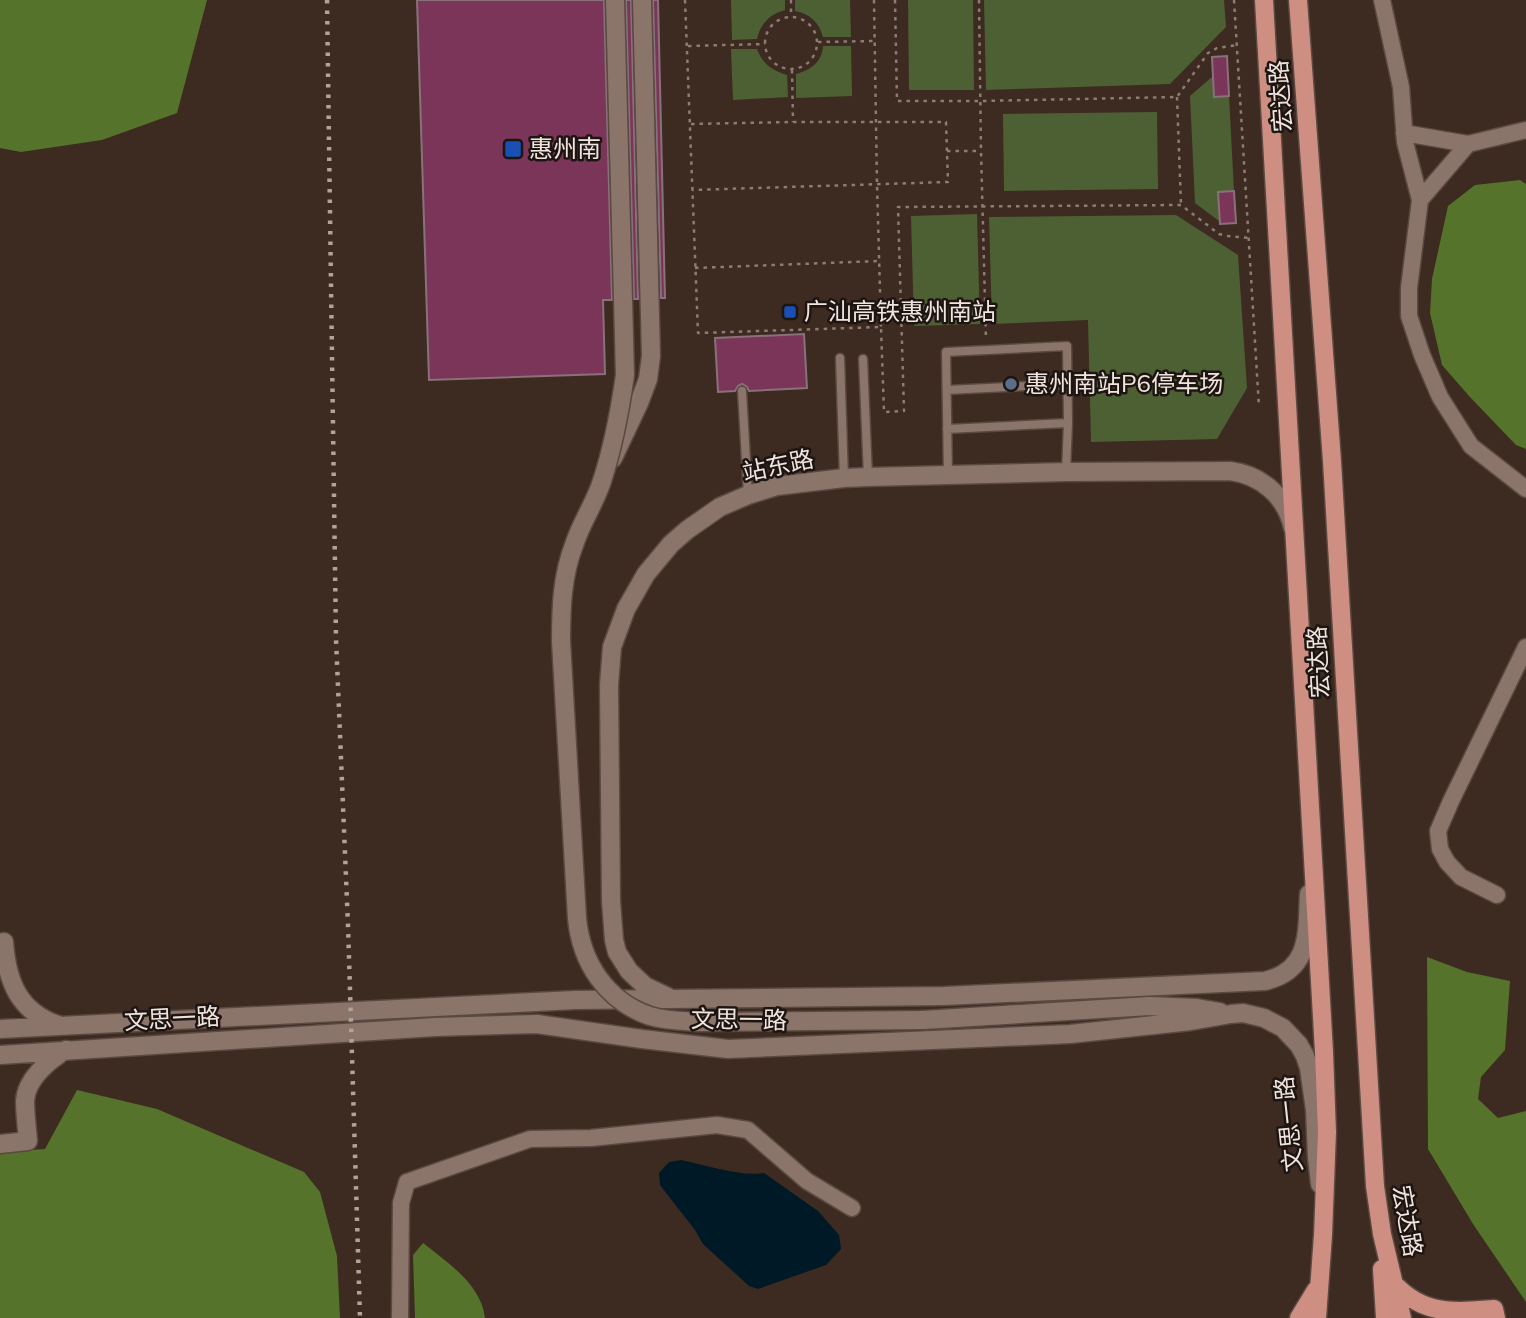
<svg xmlns="http://www.w3.org/2000/svg" width="1526" height="1318" font-family="Mulish,'Noto Sans SC',sans-serif">
<rect width="100%" height="100%" fill="#3d2a21"/>
<path fill="#4d6034" d="M731 0H785V10C770 14 760 24 757 39L732 40Z
M795 0H850L851 37H823C819 22 810 14 795 11Z
M908 0H973L974 90H909Z
M984 0H1224L1226 27 1170 84 986 90Z
M823 46H851L852 96 796 98V74C811 70 822 62 823 46Z
M731 49H757C762 63 772 71 787 75L788 97 733 100Z
M1213 76 1214 97 1229 96 1234 191 1218 193 1219 221 1195 203 1190 96Z
M1157 112 1158 189 1004 191 1003 114Z
M977 214 980 324 914 326 911 216Z
M1176 215 1238 255 1247 388 1217 439 1091 442 1088 320 992 324 989 217Z"/>
<path fill="#55732a" d="M0 0H207L177 113 102 140 21 152 0 148Z
M1520 180 1526 184V449L1516 445 1469 396 1442 365 1430 313 1432 279 1448 206 1475 185Z
M1427 957 1467 972 1510 981 1505 1050 1481 1077 1478 1099 1498 1118 1526 1111V1302L1473 1224 1428 1149Z
M77 1090 157 1109 304 1172 320 1192 337 1256 340 1318H0V1152L45 1149Z
M423 1243C448 1263 481 1284 485 1318H415L413 1255Z"/>
<path fill="#001926" d="M681 1160C705 1165 742 1177 764 1173L818 1211 839 1235 841 1249 826 1265 758 1289 749 1286 703 1244 695 1230 660 1185 659 1173 669 1162Z"/>
<path fill="#7b3559" stroke="#88717b" stroke-width="2" d="M417 0H604L612 300H603L605 374 429 380Z
M626 0H631L638 299H634Z
M653 0H658L665 298H661Z
M1227 56 1229 96 1214 97 1212 57Z
M1234 191 1236 223 1220 224 1218 192Z
M804 334 807 388 749 391 747 387 742 384 738 386 735 391 718 392 715 338Z"/>
<g fill="none" stroke-linecap="round" stroke-linejoin="round">
<g stroke="#594941" stroke-width="11">
<path id="lane" d="M840 358 844 478
M863 359 868 477
M947 390 1067 384
M742 391 748 495
M947 429 1068 423
M948 475 946 352 1067 346 1068 423 1066 472"/>
</g>
<g stroke="#594941" stroke-width="19">
<path id="street" d="M1382 0 1401 87 1405 142 1420 200 1409 288V316L1422 355 1440 397 1471 446 1526 489
M1404 133 1468 144 1526 130
M1420 200 1468 144
M1497 895 1461 877 1447 862 1440 849 1438 831 1451 801 1526 647
M400 1318 401 1203 407 1182 530 1139 591 1138 717 1125 748 1130 807 1181 852 1208"/>
</g>
<g stroke="#594941" stroke-width="21">
<path id="secondary" d="M613 458 639 403 648 379 651 356 642 0
M0 943 4 942C7 981 18 1011 58 1025
M668 997 645 986 629 971 617 952 614 940 611 901 609 685 612 647 626 609 646 574 671 544 687 530 720 507 748 495 777 486 844 478 868 477 1066 472 1230 471C1261 475 1286 496 1293 528
M923 1020 1149 1006 1197 1008 1220 1012
M0 1029 575 1000 944 996 1265 981C1311 970 1307 933 1309 894
M0 1055 435 1027 537 1024 642 1039 728 1049 1070 1034 1191 1021 1231 1014 1243 1013 1264 1018 1283 1028 1299 1045 1305 1056 1309 1068 1315 1110 1317 1157 1320 1184
M0 1144 28 1141C27 1128 25 1114 25 1101 26 1079 49 1060 66 1050"/>
</g>
<g stroke="#594941" stroke-width="21">
<path id="primary" d="M1264 0 1324 1052 1327 1132 1323 1235 1317 1318
M1298 0 1332 461 1375 1186 1382 1234 1402 1318
M1382 1269 1385 1318
M1394 1284C1425 1316 1453 1312 1494 1309L1496 1318
M1299 1318 1316 1290"/>
</g>
<path stroke="#8c7c74" stroke-width="2.5" stroke-dasharray="3.5 5" stroke-linecap="butt" d="M685 0 698 333 881 327 884 412 904 411 898 207 1181 205 1219 234 1228 236 1250 238
M791 0V17
M874 0 877 184 881 327
M895 0 897 101H981L1177 97 1208 53 1217 48 1237 45
M979 0 981 151 986 340
M1234 0 1259 407
M765 43a26 26 0 1 1 52 0a26 26 0 1 1-52 0Z
M818 42 873 41
M688 46 765 44
M792 70 793 122
M1177 97 1181 205
M691 124 793 122H946L948 182 692 190
M947 151H981
M695 268 879 261"/>
<use href="#lane" stroke="#8b746a" stroke-width="8"/>
<use href="#street" stroke="#8b746a" stroke-width="16"/>
<use href="#secondary" stroke="#8b746a" stroke-width="18"/>
<use href="#primary" stroke="#ce8e81" stroke-width="18"/>
<path stroke="#b1a29b" stroke-width="4.5" stroke-dasharray="3.5 7" stroke-linecap="butt" d="M327 0 336 639 348 925 360 1318"/>
<g stroke="#594941" stroke-width="21" stroke-linecap="butt">
<path id="secondary-bridge" d="M615 0 625 375C620 410 613 447 602 481 595 503 581 523 574 545 562 576 561 608 561 641L577 918C581 962 606 1001 650 1016 666 1021 682 1021 699 1022L923 1020"/>
</g>
<use href="#secondary-bridge" stroke="#8b746a" stroke-width="18"/>
</g>
<g fill="#1a4fb4" stroke="#1d1511" stroke-width="2.5">
<rect x="504" y="140" width="18" height="18" rx="3.5"/>
<rect x="783" y="305" width="14" height="14" rx="3.5"/>
</g>
<circle fill="#5c6f8a" stroke="#1d1511" stroke-width="2.5" cx="1011" cy="384" r="7"/>
<g text-anchor="middle" stroke-width="5" stroke-linejoin="round" paint-order="stroke">
<g font-size="24" fill="#f1e4de" stroke="#1d1511">
<text transform="translate(1281 96) rotate(-94)" y="8">宏达路</text>
<text transform="translate(778 466) rotate(-12)" y="8">站东路</text>
<text transform="translate(1319 662) rotate(-93)" y="8">宏达路</text>
<text transform="translate(172 1019) rotate(-3)" y="8">文思一路</text>
<text transform="translate(739 1020) rotate(1)" y="8">文思一路</text>
<text transform="translate(1289 1124) rotate(-96)" y="8">文思一路</text>
<text transform="translate(1407 1221) rotate(80)" y="8">宏达路</text>
</g>
<g font-size="24" fill="#f1e4de" stroke="#1d1511" text-anchor="start">
<text x="529" y="157">惠州南</text>
<text x="804" y="320">广汕高铁惠州南站</text>
<text x="1025" y="392">惠州南站P6停车场</text>
</g>
</g>
</svg>
